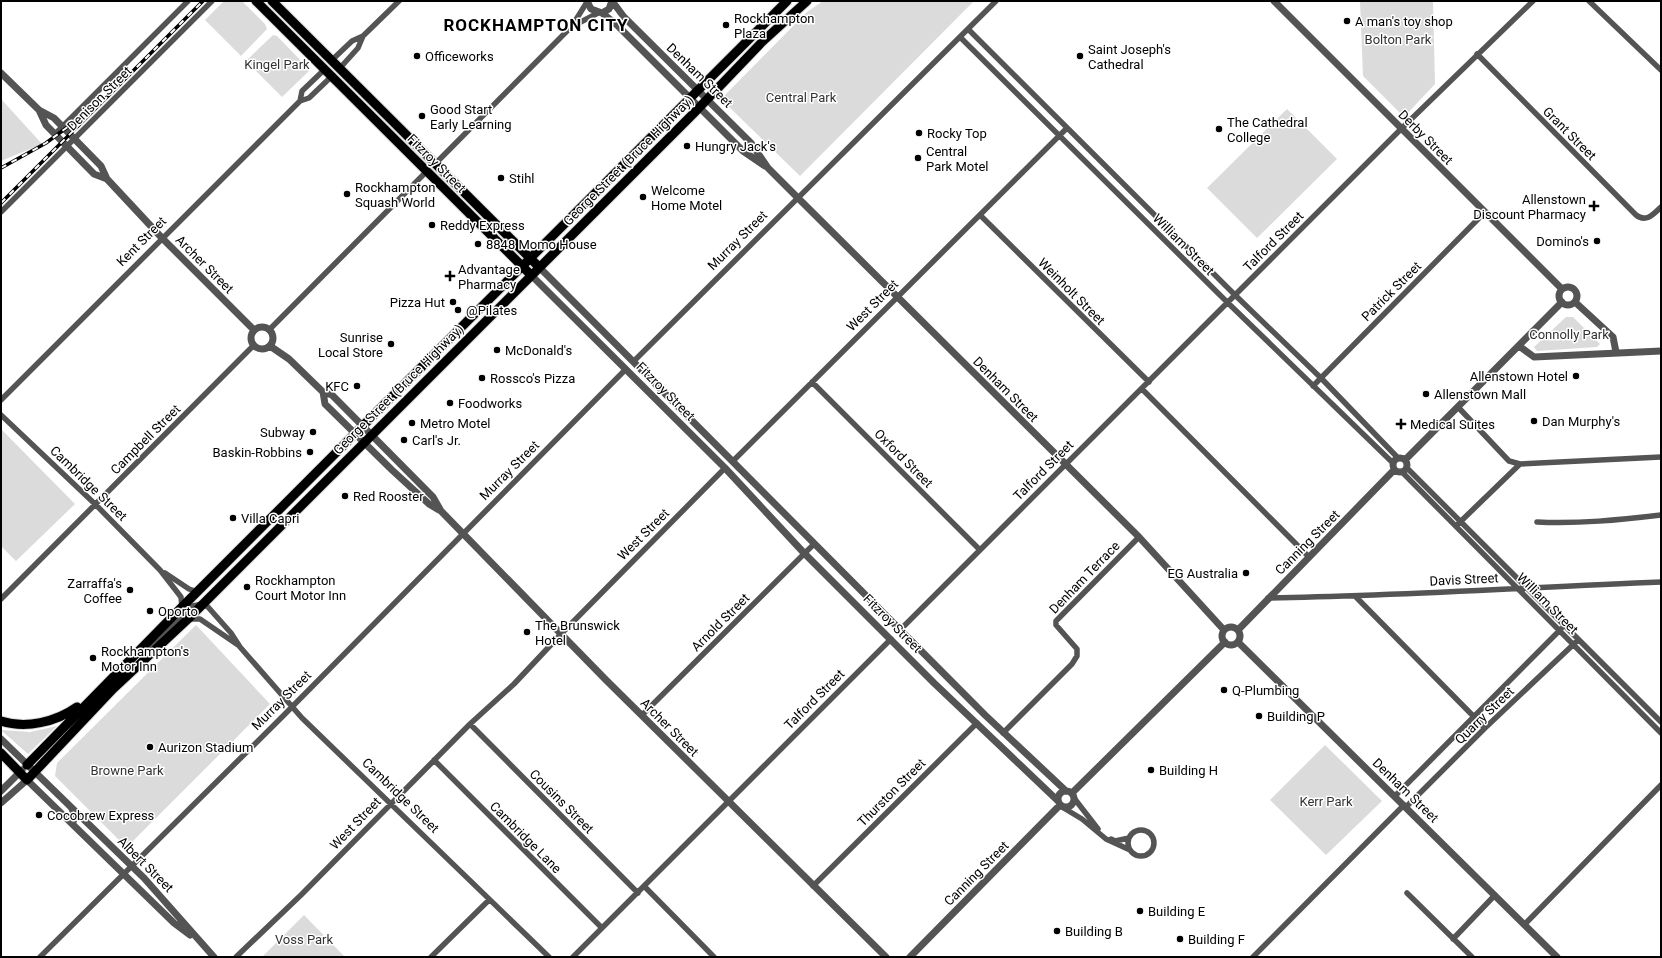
<svg xmlns="http://www.w3.org/2000/svg" width="1662" height="958" font-family="Roboto,sans-serif">
<rect width="100%" height="100%" fill="#fff"/>
<path fill="#dbdbdb" d="M224 1H242L265 24 267 29 241 56 205 20Z
M823 1H974L800 176 721 99 807 12Z
M1360 1H1433L1435 84 1404 117 1363 76Z
M273 35 277 36 307 67 309 71 282 97 246 61Z
M2 100 42 144 1 161V101Z
M1287 109 1337 159 1257 238 1207 188Z
M1566 317H1573L1600 344 1597 347 1537 351 1534 347Z
M1 429 75 504 16 561 1 546Z
M196 625 270 704 130 844H123L55 776 57 763Z
M57 726 28 754 1 730 30 732Z
M1325 745 1382 801 1326 855 1270 800Z
M304 915 345 957H262Z"/>
<g fill="none" stroke-linecap="round" stroke-linejoin="round">
<g stroke="#dbdbdb" stroke-width="11">
<path id="primary" d="M256 1 531 275
M272 1 539 267"/>
</g>
<g stroke="#dbdbdb" stroke-width="11">
<path id="trunk" d="M1 721C26 729 56 722 77 707
M1 753 27 780 113 689 188 619 693 114 762 42 807 1
M27 765 182 607 787 1"/>
</g>
<path stroke="#545454" stroke-width="5.5" d="M1589 1 1661 70
M573 26 598 13
M969 30 1235 295 1321 378 1398 458
M961 38 1228 303 1393 463
M1477 54 1636 215C1646 223 1654 214 1661 207
M332 60 352 41 363 36 399 1
M340 68 358 48 363 36
M300 101 302 91 325 69
M55 134 188 1
M435 164 572 26 587 2
M1 212 212 1
M980 215 1149 382
M269 330 427 171
M634 361 996 1
M812 382 980 550
M1313 386 1485 212
M1142 389 1309 557
M1 400 300 101 309 98 332 76
M1458 407 1509 461 1520 464 1458 524
M1 415 95 504 160 570 181 597 182 607
M733 461 1067 128
M1520 464 1661 457
M1407 468 1661 722
M1402 472 1661 733
M1537 522C1579 524 1619 520 1661 515
M165 573 189 589 198 592
M1355 596 1485 728
M1268 598C1399 596 1530 587 1661 582
M1 599 254 345
M188 619H200L238 645
M900 630 1401 129 1533 1
M145 650 193 606 202 604 208 607 231 633 240 647 302 718 549 957
M642 715 814 544
M470 724 638 893
M1003 733 1072 664 1077 656V649L1056 625V621L1139 537
M434 760 602 928
M1395 796 1561 629
M1074 798 1098 829
M1062 807 1082 819 1106 839 1130 850
M1406 807 1485 728 1576 642
M71 808 75 819 73 824
M1128 843a13 13 0 1 1 26 0a13 13 0 1 1-26 0Z
M1111 839 1115 841 1129 838
M644 886 714 957
M813 886 977 723
M1407 893 1472 957
M1525 924 1661 785
M1453 939 1495 895
M40 957 283 716 626 369
M236 957 301 895 470 724 514 684 562 633 725 468
M431 957 489 900
M573 957 891 639
M1253 957 1404 805"/>
<path stroke="#545454" stroke-width="7" d="M587 1 591 9 602 13 609 9 612 1
M612 1 624 17 751 143 768 168 797 197 1139 537 1224 630
M1274 1 1562 289
M602 13 617 25 743 151 765 166
M1 73 39 110 54 118 101 166 107 179 162 238 254 330
M39 110 46 125 94 174 107 179
M539 267 985 715 1066 791
M531 275 725 468 804 553 934 683 1057 800
M1559 296a9 9 0 1 1 18 0a9 9 0 1 1-18 0Z
M1575 302 1613 337 1616 352
M251 338a11 11 0 1 1 22 0a11 11 0 1 1-22 0Z
M270 346 289 359 323 392 332 395 433 497 441 511 606 680 886 957
M1519 346 1534 357 1661 351
M323 392 325 404 392 470 429 504 439 510
M1393 465a7 7 0 1 1 14 0a7 7 0 1 1-14 0Z
M1405 460 1562 302
M1222 636a9 9 0 1 1 18 0a9 9 0 1 1-18 0Z
M1238 630 1394 470
M1238 642 1557 957
M1 739 144 878 214 957
M1058 799a8 8 0 1 1 16 0a8 8 0 1 1-16 0Z
M1 791 22 770
M1072 793 1225 642
M1 803 27 780 174 923 190 935
M910 957 1060 805"/>
<use href="#primary" stroke="#000" stroke-width="9"/>
<use href="#trunk" stroke="#000" stroke-width="9"/>
<g stroke="#000" stroke-width="3.5">
<path id="rail" d="M1 168 46 143 77 120
M1 203 203 1"/>
</g>
<use href="#rail" stroke="#fff" stroke-width="2" stroke-dasharray="6" stroke-linecap="butt"/>
</g>
<g fill="#000" stroke="#fff" stroke-width="1.5">
<circle cx="1347" cy="21" r="4"/>
<circle cx="726" cy="25" r="4"/>
<circle cx="417" cy="56" r="4"/>
<circle cx="1080" cy="56" r="4"/>
<circle cx="422" cy="116" r="4"/>
<circle cx="1219" cy="129" r="4"/>
<circle cx="919" cy="133" r="4"/>
<circle cx="687" cy="146" r="4"/>
<circle cx="918" cy="158" r="4"/>
<circle cx="501" cy="178" r="4"/>
<circle cx="347" cy="194" r="4"/>
<circle cx="643" cy="197" r="4"/>
<path d="M1592 200h4v4h4v4h-4v4h-4v-4h-4v-4h4z"/>
<circle cx="432" cy="225" r="4"/>
<circle cx="1597" cy="241" r="4"/>
<circle cx="478" cy="244" r="4"/>
<path d="M448 270h4v4h4v4h-4v4h-4v-4h-4v-4h4z"/>
<circle cx="453" cy="302" r="4"/>
<circle cx="458" cy="310" r="4"/>
<circle cx="391" cy="344" r="4"/>
<circle cx="497" cy="350" r="4"/>
<circle cx="1576" cy="376" r="4"/>
<circle cx="482" cy="378" r="4"/>
<circle cx="357" cy="386" r="4"/>
<circle cx="1426" cy="394" r="4"/>
<circle cx="450" cy="403" r="4"/>
<circle cx="1534" cy="421" r="4"/>
<circle cx="412" cy="423" r="4"/>
<path d="M1399 418h4v4h4v4h-4v4h-4v-4h-4v-4h4z"/>
<circle cx="313" cy="432" r="4"/>
<circle cx="404" cy="440" r="4"/>
<circle cx="310" cy="452" r="4"/>
<circle cx="345" cy="496" r="4"/>
<circle cx="233" cy="518" r="4"/>
<circle cx="1246" cy="573" r="4"/>
<circle cx="247" cy="587" r="4"/>
<circle cx="130" cy="590" r="4"/>
<circle cx="150" cy="611" r="4"/>
<circle cx="527" cy="632" r="4"/>
<circle cx="93" cy="658" r="4"/>
<circle cx="1224" cy="690" r="4"/>
<circle cx="1259" cy="716" r="4"/>
<circle cx="150" cy="747" r="4"/>
<circle cx="1151" cy="770" r="4"/>
<circle cx="39" cy="815" r="4"/>
<circle cx="1140" cy="911" r="4"/>
<circle cx="1057" cy="931" r="4"/>
<circle cx="1180" cy="939" r="4"/>
</g>
<g text-anchor="middle" stroke-width="3" stroke-linejoin="round" paint-order="stroke">
<g font-size="13" fill="#000" stroke="#fff" text-anchor="start">
<text x="734" y="23">Rockhampton<tspan x="734" dy="15">Plaza</tspan></text>
<text x="1355" y="26">A man's toy shop</text>
<text x="1088" y="54">Saint Joseph's<tspan x="1088" dy="15">Cathedral</tspan></text>
<text x="425" y="61">Officeworks</text>
<text x="430" y="114">Good Start<tspan x="430" dy="15">Early Learning</tspan></text>
<text x="1227" y="127">The Cathedral<tspan x="1227" dy="15">College</tspan></text>
<text x="927" y="138">Rocky Top</text>
<text x="695" y="151">Hungry Jack's</text>
<text x="926" y="156">Central<tspan x="926" dy="15">Park Motel</tspan></text>
<text x="509" y="183">Stihl</text>
<text x="355" y="192">Rockhampton<tspan x="355" dy="15">Squash World</tspan></text>
<text x="651" y="195">Welcome<tspan x="651" dy="15">Home Motel</tspan></text>
<text x="1586" y="204" text-anchor="end">Allenstown<tspan x="1586" dy="15">Discount Pharmacy</tspan></text>
<text x="440" y="230">Reddy Express</text>
<text x="1589" y="246" text-anchor="end">Domino's</text>
<text x="486" y="249">8848 Momo House</text>
<text x="458" y="274">Advantage<tspan x="458" dy="15">Pharmacy</tspan></text>
<text x="445" y="307" text-anchor="end">Pizza Hut</text>
<text x="466" y="315">@Pilates</text>
<text x="383" y="342" text-anchor="end">Sunrise<tspan x="383" dy="15">Local Store</tspan></text>
<text x="505" y="355">McDonald's</text>
<text x="1568" y="381" text-anchor="end">Allenstown Hotel</text>
<text x="490" y="383">Rossco's Pizza</text>
<text x="349" y="391" text-anchor="end">KFC</text>
<text x="1434" y="399">Allenstown Mall</text>
<text x="458" y="408">Foodworks</text>
<text x="1542" y="426">Dan Murphy's</text>
<text x="420" y="428">Metro Motel</text>
<text x="1410" y="429">Medical Suites</text>
<text x="305" y="437" text-anchor="end">Subway</text>
<text x="412" y="445">Carl's Jr.</text>
<text x="302" y="457" text-anchor="end">Baskin-Robbins</text>
<text x="353" y="501">Red Rooster</text>
<text x="241" y="523">Villa Capri</text>
<text x="1238" y="578" text-anchor="end">EG Australia</text>
<text x="255" y="585">Rockhampton<tspan x="255" dy="15">Court Motor Inn</tspan></text>
<text x="122" y="588" text-anchor="end">Zarraffa's<tspan x="122" dy="15">Coffee</tspan></text>
<text x="158" y="616">Oporto</text>
<text x="535" y="630">The Brunswick<tspan x="535" dy="15">Hotel</tspan></text>
<text x="101" y="656">Rockhampton's<tspan x="101" dy="15">Motor Inn</tspan></text>
<text x="1232" y="695">Q-Plumbing</text>
<text x="1267" y="721">Building P</text>
<text x="158" y="752">Aurizon Stadium</text>
<text x="1159" y="775">Building H</text>
<text x="47" y="820">Cocobrew Express</text>
<text x="1148" y="916">Building E</text>
<text x="1065" y="936">Building B</text>
<text x="1188" y="944">Building F</text>
</g>
<g font-size="13" fill="#323232" stroke="#fff">
<text x="1398" y="44">Bolton Park</text>
<text x="277" y="69">Kingel Park</text>
<text x="801" y="102">Central Park</text>
<text x="1569" y="339">Connolly Park</text>
<text x="127" y="775">Browne Park</text>
<text x="1326" y="806">Kerr Park</text>
<text x="304" y="944">Voss Park</text>
</g>
<g font-size="13" fill="#000" stroke="#fff">
<text transform="translate(700 75) rotate(44)" y="5">Denham Street</text>
<text transform="translate(99 98) rotate(-45)" y="5">Denison Street</text>
<text transform="translate(1570 133) rotate(45)" y="5">Grant Street</text>
<text transform="translate(1426 137) rotate(45)" y="5">Derby Street</text>
<text transform="translate(628 160) rotate(-45)" y="5">George Street (Bruce Highway)</text>
<text transform="translate(437 163) rotate(45)" y="5">Fitzroy Street</text>
<text transform="translate(737 240) rotate(-45)" y="5">Murray Street</text>
<text transform="translate(141 241) rotate(-45)" y="5">Kent Street</text>
<text transform="translate(1273 241) rotate(-45)" y="5">Talford Street</text>
<text transform="translate(1184 244) rotate(45)" y="5">William Street</text>
<text transform="translate(205 264) rotate(45)" y="5">Archer Street</text>
<text transform="translate(1072 291) rotate(45)" y="5">Weinholt Street</text>
<text transform="translate(1391 291) rotate(-45)" y="5">Patrick Street</text>
<text transform="translate(872 305) rotate(-45)" y="5">West Street</text>
<text transform="translate(398 389) rotate(-45)" y="5">George Street (Bruce Highway)</text>
<text transform="translate(1006 389) rotate(45)" y="5">Denham Street</text>
<text transform="translate(666 391) rotate(45)" y="5">Fitzroy Street</text>
<text transform="translate(145 439) rotate(-45)" y="5">Campbell Street</text>
<text transform="translate(904 458) rotate(45)" y="5">Oxford Street</text>
<text transform="translate(509 470) rotate(-45)" y="5">Murray Street</text>
<text transform="translate(1043 470) rotate(-45)" y="5">Talford Street</text>
<text transform="translate(89 483) rotate(44)" y="5">Cambridge Street</text>
<text transform="translate(643 534) rotate(-45)" y="5">West Street</text>
<text transform="translate(1307 542) rotate(-45)" y="5">Canning Street</text>
<text transform="translate(1084 577) rotate(-46)" y="5">Denham Terrace</text>
<text transform="translate(1464 579) rotate(-3)" y="5">Davis Street</text>
<text transform="translate(1548 603) rotate(45)" y="5">William Street</text>
<text transform="translate(720 622) rotate(-45)" y="5">Arnold Street</text>
<text transform="translate(893 623) rotate(45)" y="5">Fitzroy Street</text>
<text transform="translate(814 699) rotate(-45)" y="5">Talford Street</text>
<text transform="translate(281 700) rotate(-45)" y="5">Murray Street</text>
<text transform="translate(1484 715) rotate(-44)" y="5">Quarry Street</text>
<text transform="translate(670 727) rotate(45)" y="5">Archer Street</text>
<text transform="translate(1406 790) rotate(44)" y="5">Denham Street</text>
<text transform="translate(891 792) rotate(-45)" y="5">Thurston Street</text>
<text transform="translate(401 795) rotate(44)" y="5">Cambridge Street</text>
<text transform="translate(562 801) rotate(45)" y="5">Cousins Street</text>
<text transform="translate(355 823) rotate(-46)" y="5">West Street</text>
<text transform="translate(526 837) rotate(45)" y="5">Cambridge Lane</text>
<text transform="translate(146 864) rotate(45)" y="5">Albert Street</text>
<text transform="translate(976 873) rotate(-45)" y="5">Canning Street</text>
</g>
<g font-size="17" font-weight="bold" letter-spacing="1" fill="#000" stroke="#fff">
<text x="536" y="31">ROCKHAMPTON CITY</text>
</g>
</g>
<rect width="1662" height="958" fill="none" stroke="#000000" stroke-width="4"/>
</svg>
